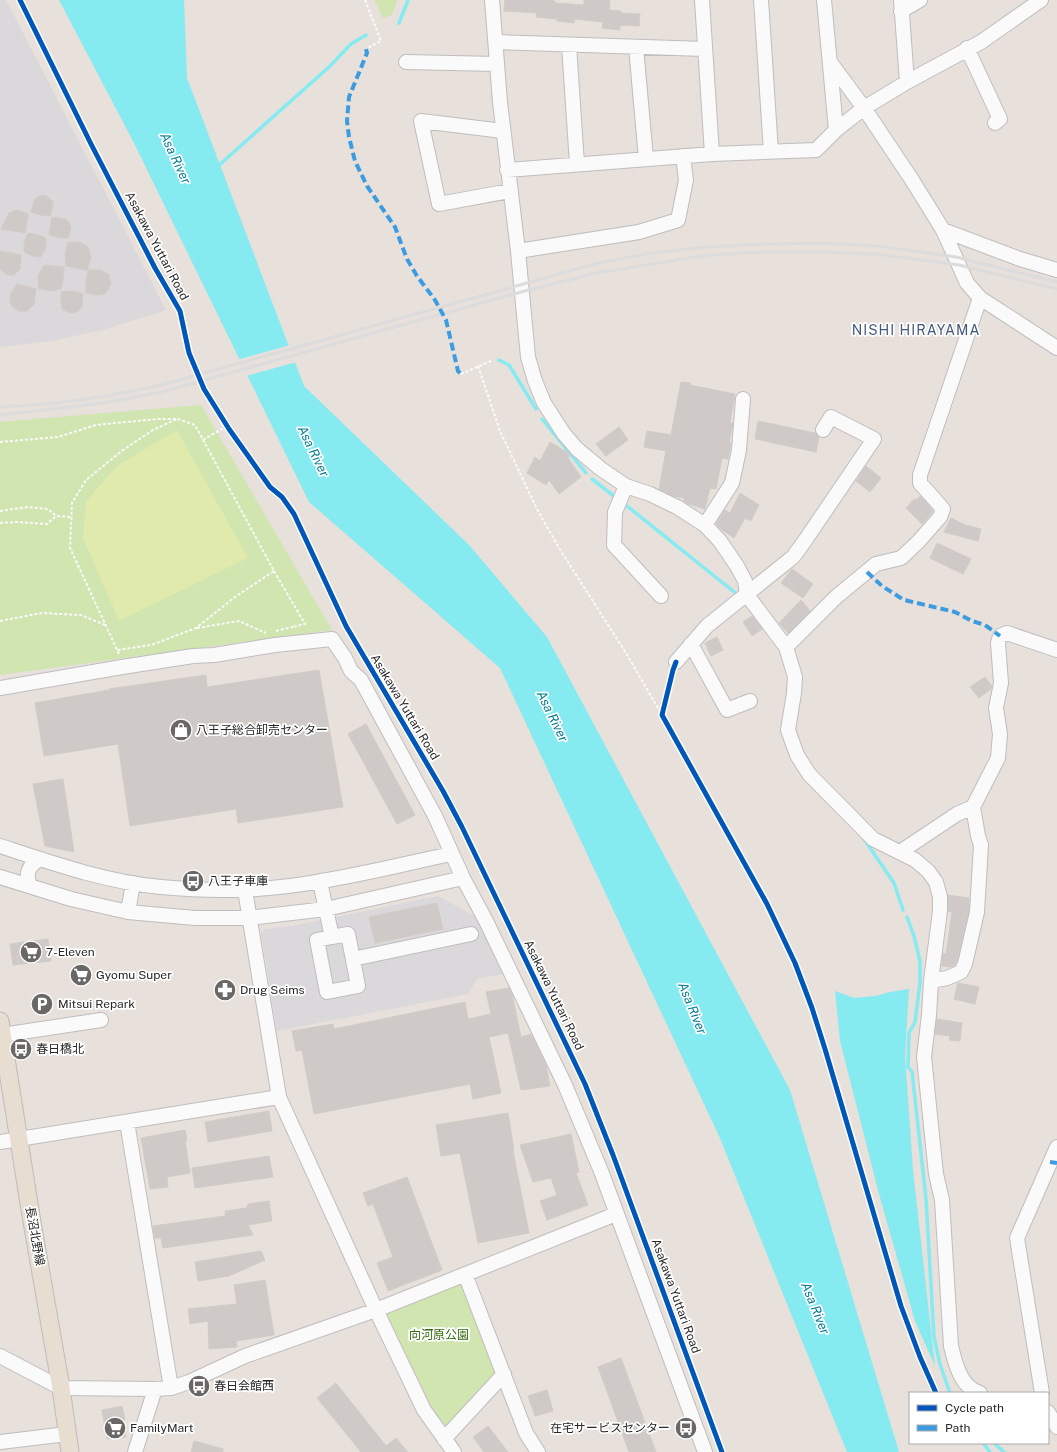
<svg xmlns="http://www.w3.org/2000/svg" width="1057" height="1452" font-family="'Public Sans','Noto Sans JP',sans-serif">
<rect width="100%" height="100%" fill="#e7e0db"/>
<path fill="#dbd8db" d="M0 0H6L166 310 106 329 52 341 0 347Z
M438 896 475 916 504 974 477 979 468 994 277 1031 261 933 265 929 292 926Z"/>
<path fill="#d0e5b0" d="M375 0H397L392 15 383 18Z
M201 405 332 630 0 675V422Z
M465 1274 504 1374 444 1439 376 1310Z"/>
<path fill="#dfeaac" d="M177 430 248 558 119 621 83 538 86 501 118 465Z"/>
<path fill="#86eaf1" d="M59 0H184L187 78 304 386 469 545 547 637 790 1090 899 1452H847L719 1136 500 668 309 502 134 143Z
M909 989 905 1056 913 1170 935 1366 915 1321 879 1194 840 1041 835 991 854 998 875 996 890 992Z"/>
<path fill="#e7e0db" d="M290 345 297 362 246 376 237 360Z"/>
<g fill="none" stroke-linecap="round" stroke-linejoin="round">
<path stroke="#86eaf1" stroke-width="3.5" d="M399 23 408 0
M217 167 329 67 351 44 366 35
M499 360 509 365 536 409
M542 419 586 473
M592 479 615 497
M627 506 738 595
M864 839 894 883 903 910
M907 917 914 936 920 961V983L915 1022 909 1033 908 1067 912 1072 926 1199 934 1337 940 1364 950 1393
M983 1443 990 1452
M994 1443 1004 1452"/>
</g>
<path fill="#cfcac7" stroke="#d2ccc7" d="M505 0H547L555 1V3L584 5V0H610L609 10 621 11V13L640 14 639 26 620 25V30L602 28 603 22 575 19 574 23 557 21V19L536 17 537 13 504 11Z
M42 195 47 196 53 202V207L50 216 41 215 31 212 35 199Z
M17 210 28 214 25 233 1 229 9 213Z
M52 217 65 219 69 222 71 227 68 238H59L49 234Z
M28 233 38 235 46 238V247L41 257 33 256 24 252V243Z
M68 242 82 243 88 247 91 257 87 270 66 266 65 254Z
M0 251 21 255 20 269 14 275H7L0 269Z
M44 265 64 267 63 280 61 289 51 291 39 289 38 276Z
M88 270H100L109 275 111 284 106 293 99 295 86 293V282Z
M17 284 36 289 34 304 27 311H18L12 306 10 302 11 293Z
M72 291 83 294 82 307 78 311 72 313 63 310 61 303V292Z
M681 382 690 383V385L735 394 730 423H733L729 443H731L728 459 722 458 716 489 710 488 705 509 686 503 684 501V498L673 496 659 489 666 451 644 447 647 431 671 435Z
M758 421 815 433 819 437 816 452 755 439Z
M619 427 628 440 606 456 596 444Z
M550 442 570 454 568 458 581 477 559 494 549 480 546 485 527 473 535 457 540 461Z
M866 466 881 478 870 492 856 481Z
M740 493 759 505 751 521 745 518 734 538 721 529 716 524 725 510 730 513Z
M921 496 933 511 922 524 906 508 914 499 916 500Z
M951 518 965 525 981 529 978 541 944 532Z
M937 543 971 559 963 574 930 558Z
M792 569 813 584 803 598 781 583Z
M801 600 810 611 788 633 779 623Z
M752 616 762 629 752 636 743 622Z
M717 637 723 650 711 656 705 643Z
M319 670 343 807 238 823 236 809 130 826 118 744 44 756 35 703 109 690V689L206 675 207 687Z
M985 677 992 686 991 689 979 698 970 687Z
M366 724 415 815 397 824 348 734Z
M63 779 74 852 45 846 33 784Z
M948 895 969 898V911L957 961 955 965 951 967 942 966 943 953 946 954 952 912 948 911Z
M437 903 443 929 375 943 369 917Z
M48 939 51 961 13 965 10 944Z
M958 983 979 987 975 1004 954 999Z
M509 988 512 994 521 1037 531 1034 546 1065 550 1086 521 1090 508 1033 489 1037 501 1093 473 1099 470 1084 314 1114 302 1050 296 1051 292 1031 333 1024 334 1029 465 1002 468 1019 491 1014 486 992Z
M937 1019 962 1023 960 1041 949 1040 950 1036 935 1034Z
M269 1111 272 1131 208 1142 205 1122Z
M508 1113 514 1150 513 1151 529 1233 478 1243 460 1153 441 1156 436 1125Z
M185 1130 187 1140 185 1141 190 1173 167 1177 168 1187 150 1189 141 1138Z
M571 1134 579 1172 576 1173 588 1205 547 1220 540 1201 557 1195 551 1178 533 1182 520 1145Z
M269 1156 273 1177 195 1188 192 1168Z
M407 1177 442 1270 388 1291 377 1263 393 1257 373 1204 368 1206 363 1193Z
M269 1201 272 1221 248 1225 253 1235 163 1248 161 1238H155L153 1226 225 1216V1211L247 1208 248 1204Z
M261 1251 265 1260 229 1276 198 1281 195 1262Z
M265 1280 274 1335 236 1341 237 1347 209 1349 208 1321 190 1324 188 1309 237 1304 234 1285Z
M621 1358 656 1452H629L598 1367Z
M336 1383 386 1446 396 1438 408 1452H361L317 1398Z
M547 1390 553 1411 535 1416 528 1396Z
M122 1406 125 1419 124 1420 126 1437 107 1439 102 1410Z
M488 1426 508 1452H484L473 1437Z
M194 1441 223 1449V1452H191Z"/>
<g fill="none" stroke-linecap="round" stroke-linejoin="round">
<g stroke="#bfbdbe" stroke-width="16">
<path id="minor" d="M492 0 500 102 518 251 528 357 535 381 544 403 564 434 577 449 601 469 626 486 650 494 677 507 705 525 720 541 737 566 745 581 747 595 786 647 795 677 794 693 788 730 797 755 809 774 873 839 915 860 928 871 936 882 940 897V911L931 981 929 1015 924 1057 936 1174 942 1200 951 1346C955 1363 961 1388 980 1393
M702 0 712 154
M761 0 771 152
M824 0 836 130
M901 0 907 82
M901 11 920 0
M496 42 705 49
M569 45 577 164
M636 47 646 159
M967 48 1000 119 995 123
M406 62 497 64
M830 62 864 108 912 180 943 230 1020 259 1057 270
M503 131 421 121 439 204 510 191
M507 170 712 154 816 150 836 130 864 108 907 82 981 42 1041 0
M943 230 967 283 980 298 1057 348
M518 251 639 232 678 220 686 180 683 156
M626 486 615 512 614 545 661 596
M705 525 732 483 739 450 743 399
M691 644 727 710 750 701
M786 647 836 597 876 564 901 558 918 542 940 517 943 509 920 483V475L980 298
M676 662 707 626 793 557 804 542 874 439 831 417 823 430
M0 688 122 667 193 656 214 655 275 645 332 639 345 658 351 671 361 680 435 816 463 878 486 921 565 1085 601 1171 705 1452
M0 846C52 863 106 882 161 887 214 892 269 891 321 881 365 874 408 863 451 854
M900 852 957 814 973 807
M0 877 71 899 128 912 195 918H249L326 909 463 878
M320 882 332 937 348 934 358 986 327 992 317 940 332 937
M30 886C25 874 28 865 41 859
M245 890 279 1097 376 1310 424 1410 454 1452
M128 912 133 883
M353 959 471 934
M931 981 947 978 961 972 965 964 977 912 981 845 978 836 973 807 998 758 1000 734 996 708 1001 683 998 643 1000 636 1007 633 1057 650
M2 1035 101 1020
M127 1122 171 1388
M0 1142 279 1097
M465 1274 526 1433 538 1452
M0 1356 61 1388 155 1389 171 1388 189 1382 245 1356 376 1310 616 1214
M1042 1393 1017 1238 1057 1147
M1048 1412 1057 1427
M444 1439 504 1374
M0 1442 67 1434
M135 1452 155 1389"/>
</g>
<g stroke="#bfbcbb" stroke-width="19">
<path id="major" d="M0 1021 31 1216 61 1388 70 1452"/>
</g>
<path stroke="#fbfafa" stroke-width="2" stroke-dasharray="3 2" stroke-linecap="butt" d="M365 0 381 41 366 49
M478 366 500 431 537 509 559 548 626 653 662 715
M461 374 491 361
M203 440 227 426
M0 442 58 437 96 425 157 419H178L195 425 274 571 235 597 196 628 151 645 117 650
M0 511 28 507 48 509 56 516 71 517
M0 523 17 522 47 524 56 516
M274 571 305 624 292 627
M0 621 42 613 81 615 105 625
M197 628 239 621 266 633
M276 631 292 627 294 630
M119 654 70 548 72 503 86 480 123 450 153 430 177 419
M670 1298 682 1294"/>
<use href="#minor" stroke="#fbfafa" stroke-width="14"/>
<use href="#major" stroke="#e7ddd0" stroke-width="17"/>
<path stroke="#dcdcdd" stroke-width="3" d="M0 407 47 404 102 397 161 385 595 264 651 253 708 247 762 244 820 243 877 246 956 257 1057 282
M0 415 103 403 162 392 521 292 596 273 708 255 762 252H819L876 254 959 265 1057 289"/>
<path stroke="#3d9ce0" stroke-width="4" stroke-dasharray="8 4" stroke-linecap="butt" d="M366 49 367 53 349 97 347 121 349 137 355 161 367 186 395 227 407 259 417 276 435 300 446 320 458 371 461 374
M867 572 882 586 904 600 955 612 972 621 985 625 1000 636
M1050 1162 1057 1163"/>
<g stroke="#fff" stroke-width="8">
<path id="cycleway" d="M20 0 91 144 155 268 180 311 189 353 204 389 229 429 270 487 282 497 294 514 346 626 443 791 462 827 585 1084 613 1155 722 1452
M676 662 673 670 662 715 767 904 795 963 812 1008 825 1049 901 1306 920 1357 936 1393"/>
</g>
<use href="#cycleway" stroke="#0057b8" stroke-width="5"/>
</g>
<defs>
<g id="shop-disc" transform="scale(1.15)"><circle r="9.5" fill="#6a6866" stroke="#fff"/><path d="M-5-2.5h2.3a2.7 3.5 0 0 1 5.4 0H5L5.5 6h-11ZM-1.5-2.5h3a1.5 2.3 0 0 0-3 0Z" fill="#fff"/></g>
<g id="bus-disc" transform="scale(1.15)"><circle r="9.5" fill="#6a6866" stroke="#fff"/><path d="M-5-6H5V4H4V6H2V4H-2V6H-4V4H-5ZM-3.5-4V0h7V-4ZM-3.5 1.2v1.5H-2V1.2ZM2 1.2v1.5H3.5V1.2Z" fill="#fff"/></g>
<g id="supermarket-disc" transform="scale(1.15)"><circle r="9.5" fill="#6a6866" stroke="#fff"/><path d="M-6-5.5h2.5l.6 2H6L4.5 2H-2.5L-4.4-4H-6ZM-1.5 3.2a1.3 1.3 0 1 0 .1 0ZM3 3.2a1.3 1.3 0 1 0 .1 0Z" fill="#fff"/></g>
<g id="pharmacy-disc" transform="scale(1.15)"><circle r="9.5" fill="#6a6866" stroke="#fff"/><path d="M-2-6h4v4h4v4h-4v4h-4v-4h-4v-4h4Z" fill="#fff"/></g>
<g id="parking-disc" transform="scale(1.15)"><circle r="9.5" fill="#6a6866" stroke="#fff"/><path d="M-3.5-5.5H1a3.5 3.5 0 0 1 0 7H-1V5.5H-3.5ZM-1-3.4V-.6H.8a1.4 1.4 0 0 0 0-2.8Z" fill="#fff"/></g>
</defs>
<g fill-rule="evenodd">
<use href="#shop-disc" x="181" y="730"/>
<use href="#bus-disc" x="193" y="881"/>
<use href="#supermarket-disc" x="31" y="952"/>
<use href="#supermarket-disc" x="81" y="975"/>
<use href="#pharmacy-disc" x="225" y="990"/>
<use href="#parking-disc" x="42" y="1004"/>
<use href="#bus-disc" x="21" y="1049"/>
<use href="#bus-disc" x="199" y="1386"/>
<use href="#supermarket-disc" x="115" y="1428"/>
<use href="#bus-disc" x="686" y="1428"/>
</g>
<g text-anchor="middle" stroke-width="3.5" stroke-linejoin="round" paint-order="stroke">
<g font-size="12" fill="#272727" stroke="#fff">
<text transform="translate(157 246) rotate(62)" y="4">Asakawa Yuttari Road</text>
<text transform="translate(405 707) rotate(59)" y="4">Asakawa Yuttari Road</text>
<text transform="translate(554 995) rotate(64)" y="4">Asakawa Yuttari Road</text>
<text transform="translate(35 1236) rotate(80)" y="4">長沼北野線</text>
<text transform="translate(676 1296) rotate(70)" y="4">Asakawa Yuttari Road</text>
</g>
<g font-size="12" fill="#272727" stroke="#fff" text-anchor="start">
<text x="196" y="734">八王子総合卸売センター</text>
<text x="208" y="885">八王子車庫</text>
<text x="46" y="956">7-Eleven</text>
<text x="96" y="979">Gyomu Super</text>
<text x="240" y="994">Drug Seims</text>
<text x="58" y="1008">Mitsui Repark</text>
<text x="36" y="1053">春日橋北</text>
<text x="214" y="1390">春日会館西</text>
<text x="130" y="1432">FamilyMart</text>
<text x="670" y="1432" text-anchor="end">在宅サービスセンター</text>
</g>
<g font-size="12" fill="#346a11" stroke="#fff">
<text x="439" y="1339">向河原公園</text>
</g>
<g font-size="13" font-style="italic" fill="#027c94" stroke="#fff">
<text transform="translate(176 158) rotate(65)" y="5">Asa River</text>
<text transform="translate(314 451) rotate(64)" y="5">Asa River</text>
<text transform="translate(553 716) rotate(64)" y="5">Asa River</text>
<text transform="translate(693 1008) rotate(68)" y="5">Asa River</text>
<text transform="translate(816 1308) rotate(68)" y="5">Asa River</text>
</g>
<g font-size="14" letter-spacing="1" fill="#43587c" stroke="#fff">
<text x="916" y="335">NISHI HIRAYAMA</text>
</g>
</g>
<rect x="909" y="1392" width="140" height="52" fill="#ffffff" stroke="#a9a9a9"/>
<rect x="917" y="1405" width="20" height="6" fill="#0057b8" stroke="#a9a9a9"/>
<text x="945" y="1412" font-size="12" fill="#272727">Cycle path</text>
<rect x="917" y="1425" width="20" height="6" fill="#3d9ce0" stroke="#a9a9a9"/>
<text x="945" y="1432" font-size="12" fill="#272727">Path</text>
</svg>
